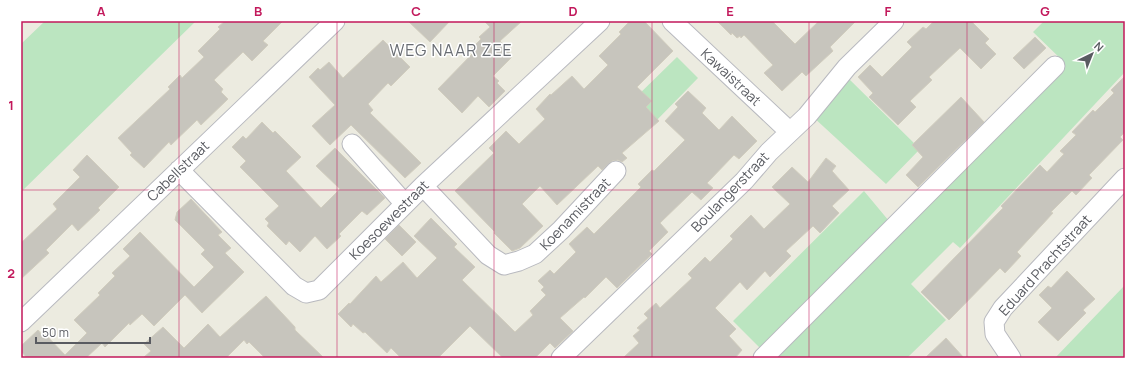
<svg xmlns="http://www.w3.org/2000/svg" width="1146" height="379" font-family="Manrope,sans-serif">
<rect width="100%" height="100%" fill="#ecebe0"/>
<path fill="#bbe5c0" d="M45 21H196L21 192V44Z
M1044 21H1125V72L960 248 953 242 911 284 946 320 907 358H777L1064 62 1033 32Z
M677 57 698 78 654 123 632 101Z
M846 76 920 149 886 184 812 116Z
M864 191 889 221 764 352 733 321Z
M1125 285V358H1055Z"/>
<path fill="#c7c5bd" stroke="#d1cdbe" d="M225 21H283L263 41 268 45 252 61 243 52 214 80 223 89 221 92 228 99 201 125 197 120 171 145 169 142 144 168 130 155 132 153 118 138 170 89 168 87 180 75 182 78 204 57 198 51 220 29 218 27Z
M408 21H450L430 42Z
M484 21H522L500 41 510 52 508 54 512 57 493 76 499 81 497 83 505 91 489 107 478 96 462 113 438 89 474 52 471 49 481 39 479 37 490 27Z
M630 21H644L673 51 637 87 652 101 646 107 659 121 622 153 627 158 622 162 618 160 612 161 602 170 598 166 557 205 540 186 522 204 543 226 520 248 512 251 494 233 495 232 455 191 494 153 489 148 506 131 519 144 545 119 536 109 550 94 551 95 572 76 584 89 608 65 599 56 621 34 619 32Z
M717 21H772L795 44 819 21H856L830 47 833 51 806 76 802 72 782 91 764 73 773 65 744 35 741 38 740 36 737 38 732 33 731 35Z
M934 21H971L989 39 985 43 996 54 981 69 960 48 929 77 932 80 910 101 916 107 898 125 869 97 873 93 858 77 870 65 882 77 912 47 907 42 923 27 926 29Z
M1035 37 1046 48 1024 69 1013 58Z
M383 40 410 67 391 86 388 83 368 104 373 110 370 113 421 163 405 178 351 125 330 145 312 126 335 105 309 77 318 68 320 70 329 62 343 78Z
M1125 76V132L1120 137 1123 140 1089 175 1092 178 1076 195 1072 191 1051 212 1053 213 1017 252 1021 256 1005 273 1000 268 949 320 921 292 1003 208 1001 206 1040 165 1047 172 1064 154 1060 151 1076 135 1072 132 1093 110 1095 112 1114 93 1111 90Z
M688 91 706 108 702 113 719 130 732 116 757 141 739 159 734 155 707 183 713 188 701 200 692 192 660 223 668 232 649 251 652 254 617 288 606 277 585 298 584 297 560 318 573 331 555 348 550 343 535 358H503L470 326 438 358H401L391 348 387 353 365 332 363 333 353 324 351 327 338 314 349 303 350 304 376 276 381 282 403 262 417 278 437 258 414 236 431 218 457 244 454 247 475 267 462 280 515 332 533 315 530 311 546 295 541 290 544 287 538 281 550 270 554 274 576 252 569 244 587 227 594 234 641 187 638 184 652 170 654 171 685 140 665 121 678 107 675 104Z
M961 97 984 122 918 187 906 175 923 157 912 145Z
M262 122 273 133 275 131 301 157 286 171 321 208 340 189 316 166 335 148 385 198 367 215 362 211 339 234 341 236 327 249 315 236 300 252 289 241 286 245 267 226 269 223 265 219 279 206 240 167 246 161 232 147 243 136 246 139Z
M87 155 119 187 98 208 100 210 78 231 72 224 46 250 49 253 21 279V243L57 209 53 204 80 177 73 170Z
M826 158 836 166 832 171 849 190 832 206 839 213 820 233 813 226 786 251 791 256 770 277 765 271 747 290 740 282 715 308 736 329 729 336 742 350 735 358H623L639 343 633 336 640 330 637 328 648 318 644 314 656 303 660 308 692 278 688 274 705 257 710 262 733 239 730 236 751 215 764 229 790 204 772 187 792 167 808 182Z
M191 199 222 232 218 235 231 248 225 253 244 272 202 313 185 295 154 326 142 314 130 325 129 323 105 347 102 343 86 358H27L21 351V346L38 330 42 335 44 333 65 355 87 333 74 320 100 295 98 293 115 276 112 273 130 256 123 249 140 232 194 287 214 267 201 254 205 250 175 220 177 212Z
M399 225 416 242 402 256 385 239Z
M1067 271 1095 299 1083 310 1086 313 1058 341 1038 322 1052 308 1039 295 1048 286 1051 288Z
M266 296 295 327V330L324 358H265L249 342 247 344 244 340 226 358H143L151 351 144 344 163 327 184 348 208 324 220 337Z
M946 338 964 358H925Z"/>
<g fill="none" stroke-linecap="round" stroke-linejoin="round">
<g stroke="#b8b9bf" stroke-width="21">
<path id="minor" d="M672 21 790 132
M352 144 405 204
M179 170 294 286 306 293 319 290 423 186 600 21
M423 186 488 255 504 265 519 261 535 254 561 230 616 171
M21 322 335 21
M561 358 744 181 769 152 807 116 847 67 894 21
M763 358 1055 66
M1011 358 995 334 994 322 1003 308 1125 178"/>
</g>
<use href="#minor" stroke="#fff" stroke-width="19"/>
</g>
<path fill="none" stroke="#c2185b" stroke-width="1" stroke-opacity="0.55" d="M179 21V358M337 21V358M494 21V358M652 21V358M809 21V358M967 21V358M21 190H1125"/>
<g text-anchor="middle" stroke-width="3" stroke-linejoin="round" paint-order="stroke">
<g font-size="14" fill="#595b61" stroke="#fff">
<text transform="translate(731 77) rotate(43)" y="5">Kawaistraat</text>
<text transform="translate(178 171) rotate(-44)" y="5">Cabellstraat</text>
<text transform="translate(730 192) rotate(-46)" y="5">Boulangerstraat</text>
<text transform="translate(575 214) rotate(-46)" y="5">Koenamistraat</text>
<text transform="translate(389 220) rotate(-45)" y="5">Koesoewestraat</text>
<text transform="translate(1045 265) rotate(-48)" y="5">Eduard Prachtstraat</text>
</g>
<g font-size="16" letter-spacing="1" fill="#696d73" stroke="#fff">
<text x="451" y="56">WEG NAAR ZEE</text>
</g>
</g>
<rect width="1146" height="379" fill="none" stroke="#ffffff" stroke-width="44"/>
<g transform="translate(1092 54) rotate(43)" stroke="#ffffff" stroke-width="3" paint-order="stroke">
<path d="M0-3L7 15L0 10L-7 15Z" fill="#595b61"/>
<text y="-6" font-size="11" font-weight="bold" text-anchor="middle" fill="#595b61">N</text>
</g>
<path d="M36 337v6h114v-6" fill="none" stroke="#595b61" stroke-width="2"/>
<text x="42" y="337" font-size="12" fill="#595b61" stroke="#ffffff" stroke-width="3" paint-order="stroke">50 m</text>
<rect x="22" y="22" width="1102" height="335" fill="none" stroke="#c2185b" stroke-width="1.5"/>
<g font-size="13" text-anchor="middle" font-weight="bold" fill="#c2185b">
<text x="101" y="16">A</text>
<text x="258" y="16">B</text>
<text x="416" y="16">C</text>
<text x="573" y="16">D</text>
<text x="730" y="16">E</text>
<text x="888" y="16">F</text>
<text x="1045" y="16">G</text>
<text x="11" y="110">1</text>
<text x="11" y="278">2</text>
</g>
</svg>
